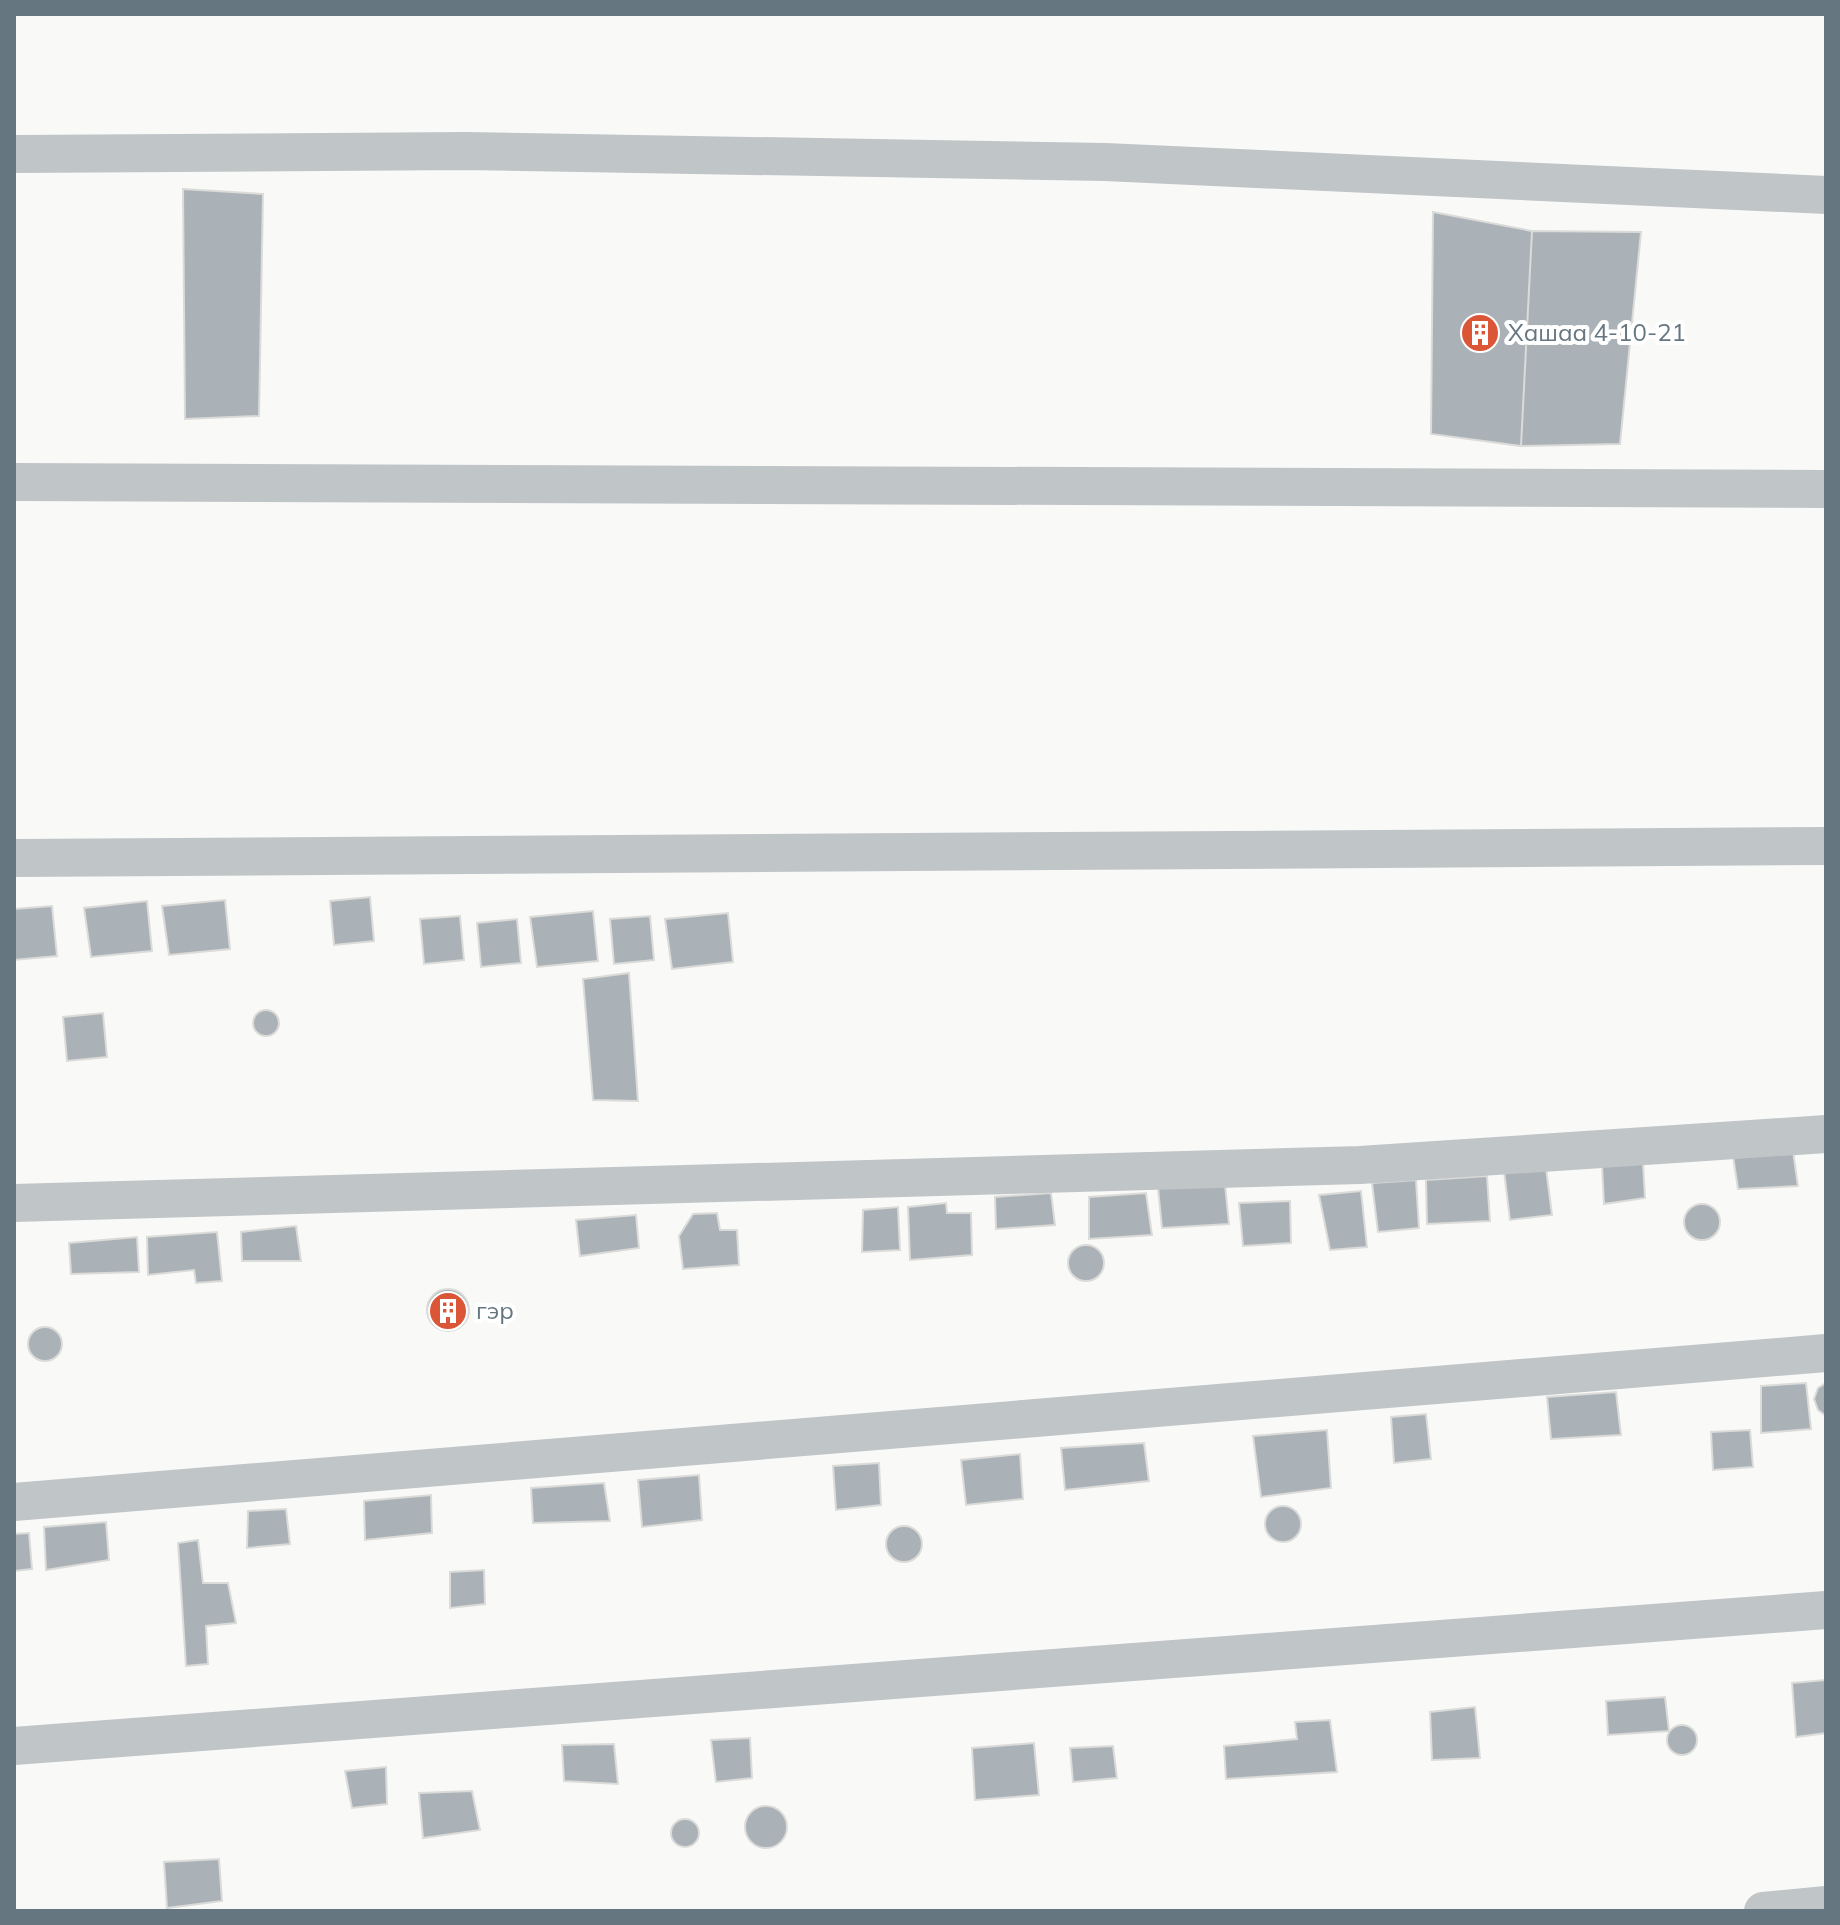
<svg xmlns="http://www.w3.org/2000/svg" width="1840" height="1925" font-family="Mulish,sans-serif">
<rect width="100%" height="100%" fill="#f9f9f7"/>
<path fill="#aab2b7" stroke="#dbdbd9" stroke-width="2" d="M183 189 263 194 259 416 185 419Z
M1433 212 1532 231 1521 446 1431 434Z
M1532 231 1641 232 1620 444 1521 446Z
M370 897 374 941 334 945 330 901Z
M225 900 230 949 169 955 162 906Z
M147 901 152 951 91 957 84 908Z
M52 906 57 956 14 960V909Z
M593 911 598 961 537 967 530 917Z
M728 913 733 962 672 969 665 919Z
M460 916 464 960 424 964 420 919Z
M650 916 654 960 614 964 610 919Z
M517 919 521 963 481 967 477 923Z
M629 973 638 1101 593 1100 583 979Z
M253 1023a13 13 0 1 1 26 0a13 13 0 1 1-26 0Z
M103 1013 107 1057 67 1061 63 1017Z
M1793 1151 1798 1186 1738 1189 1733 1156Z
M1643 1163 1645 1198 1604 1204 1602 1166Z
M1546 1168 1552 1215 1510 1220 1504 1171Z
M1487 1176 1490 1221 1427 1224 1426 1180Z
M1416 1180 1419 1228 1378 1232 1372 1183Z
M1225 1184 1229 1224 1162 1228 1158 1188Z
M1361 1191 1367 1247 1330 1250 1319 1195Z
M1051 1193 1055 1225 996 1229 995 1197Z
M1146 1193 1152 1235 1089 1239V1197Z
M1290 1201 1291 1243 1243 1246 1239 1203Z
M946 1203 947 1213H971L972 1255 910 1260 908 1207Z
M1684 1222a18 18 0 1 1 36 0a18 18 0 1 1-36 0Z
M898 1207 900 1250 862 1252 863 1210Z
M717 1213 720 1230H737L739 1265 683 1269 679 1236 693 1214Z
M636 1215 639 1248 580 1256 576 1220Z
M296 1226 301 1261H242L241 1232Z
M217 1232 222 1281 196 1283 194 1270 148 1275 147 1237Z
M137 1237 139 1272 71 1274 69 1243Z
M1068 1263a18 18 0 1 1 36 0a18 18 0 1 1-36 0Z
M427 1310a21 21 0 1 1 42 0a21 21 0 1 1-42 0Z
M28 1344a17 17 0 1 1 34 0a17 17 0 1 1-34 0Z
M1806 1383 1811 1429 1761 1433V1386Z
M1826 1383V1416L1818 1410 1814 1399 1818 1388Z
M1616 1392 1621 1435 1551 1439 1547 1397Z
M1426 1414 1431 1459 1394 1463 1391 1417Z
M1327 1430 1331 1488 1261 1497 1253 1436Z
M1750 1430 1753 1467 1713 1470 1711 1432Z
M1144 1443 1149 1481 1065 1490 1061 1448Z
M1020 1454 1023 1499 966 1505 961 1460Z
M879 1463 881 1505 836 1510 833 1466Z
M699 1475 702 1520 642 1527 638 1480Z
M604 1483 610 1521 533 1523 531 1488Z
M431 1495 432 1533 365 1540 364 1501Z
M1265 1524a18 18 0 1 1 36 0a18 18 0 1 1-36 0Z
M286 1509 290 1544 247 1548 248 1511Z
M106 1522 109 1560 46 1570 44 1527Z
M886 1544a18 18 0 1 1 36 0a18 18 0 1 1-36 0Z
M29 1533 32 1569 14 1571V1534Z
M198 1540 203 1583H228L236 1623 206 1626 208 1664 186 1666 178 1543Z
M484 1570 485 1604 450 1608V1572Z
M1826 1680V1733L1796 1737 1792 1683Z
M1665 1697 1669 1731 1608 1735 1606 1701Z
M1475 1707 1480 1758 1432 1760 1430 1712Z
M1330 1720 1337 1772 1226 1779 1224 1746 1297 1739 1295 1722Z
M1667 1740a15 15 0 1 1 30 0a15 15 0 1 1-30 0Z
M750 1738 752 1778 716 1782 711 1740Z
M1034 1743 1039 1795 975 1800 972 1748Z
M614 1744 618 1784 564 1781 562 1745Z
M1113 1746 1117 1778 1073 1782 1070 1748Z
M386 1767 387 1804 352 1808 345 1771Z
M472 1791 480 1830 423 1838 419 1793Z
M745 1827a21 21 0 1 1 42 0a21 21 0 1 1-42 0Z
M671 1833a14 14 0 1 1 28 0a14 14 0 1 1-28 0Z
M219 1859 222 1901 167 1908 164 1862Z"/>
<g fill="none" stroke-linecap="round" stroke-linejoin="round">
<path stroke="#c0c5c8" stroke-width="38" d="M14 154 466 151 1105 162 1826 195
M14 482 1826 489
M14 858 1826 846
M14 1203 1360 1165 1826 1134
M14 1502 1826 1353
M14 1746 1826 1610
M1763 1911 1826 1905"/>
</g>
<defs>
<g id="building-disc" transform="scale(2)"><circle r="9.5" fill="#da5636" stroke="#fff"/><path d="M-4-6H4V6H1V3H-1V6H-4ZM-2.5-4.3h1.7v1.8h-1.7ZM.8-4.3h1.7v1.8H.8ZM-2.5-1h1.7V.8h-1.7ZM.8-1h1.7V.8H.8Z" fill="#fff"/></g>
</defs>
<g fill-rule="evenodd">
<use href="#building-disc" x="1480" y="333"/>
<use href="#building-disc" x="448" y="1311"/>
</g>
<g text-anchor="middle" stroke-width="8" stroke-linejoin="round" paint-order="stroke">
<g font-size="24" fill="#667680" stroke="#fff" text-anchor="start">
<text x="1508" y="341">Хашаа 4-10-21</text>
<text x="476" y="1319">гэр</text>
</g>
</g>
<rect width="1840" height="1925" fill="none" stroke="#667680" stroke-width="32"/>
</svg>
